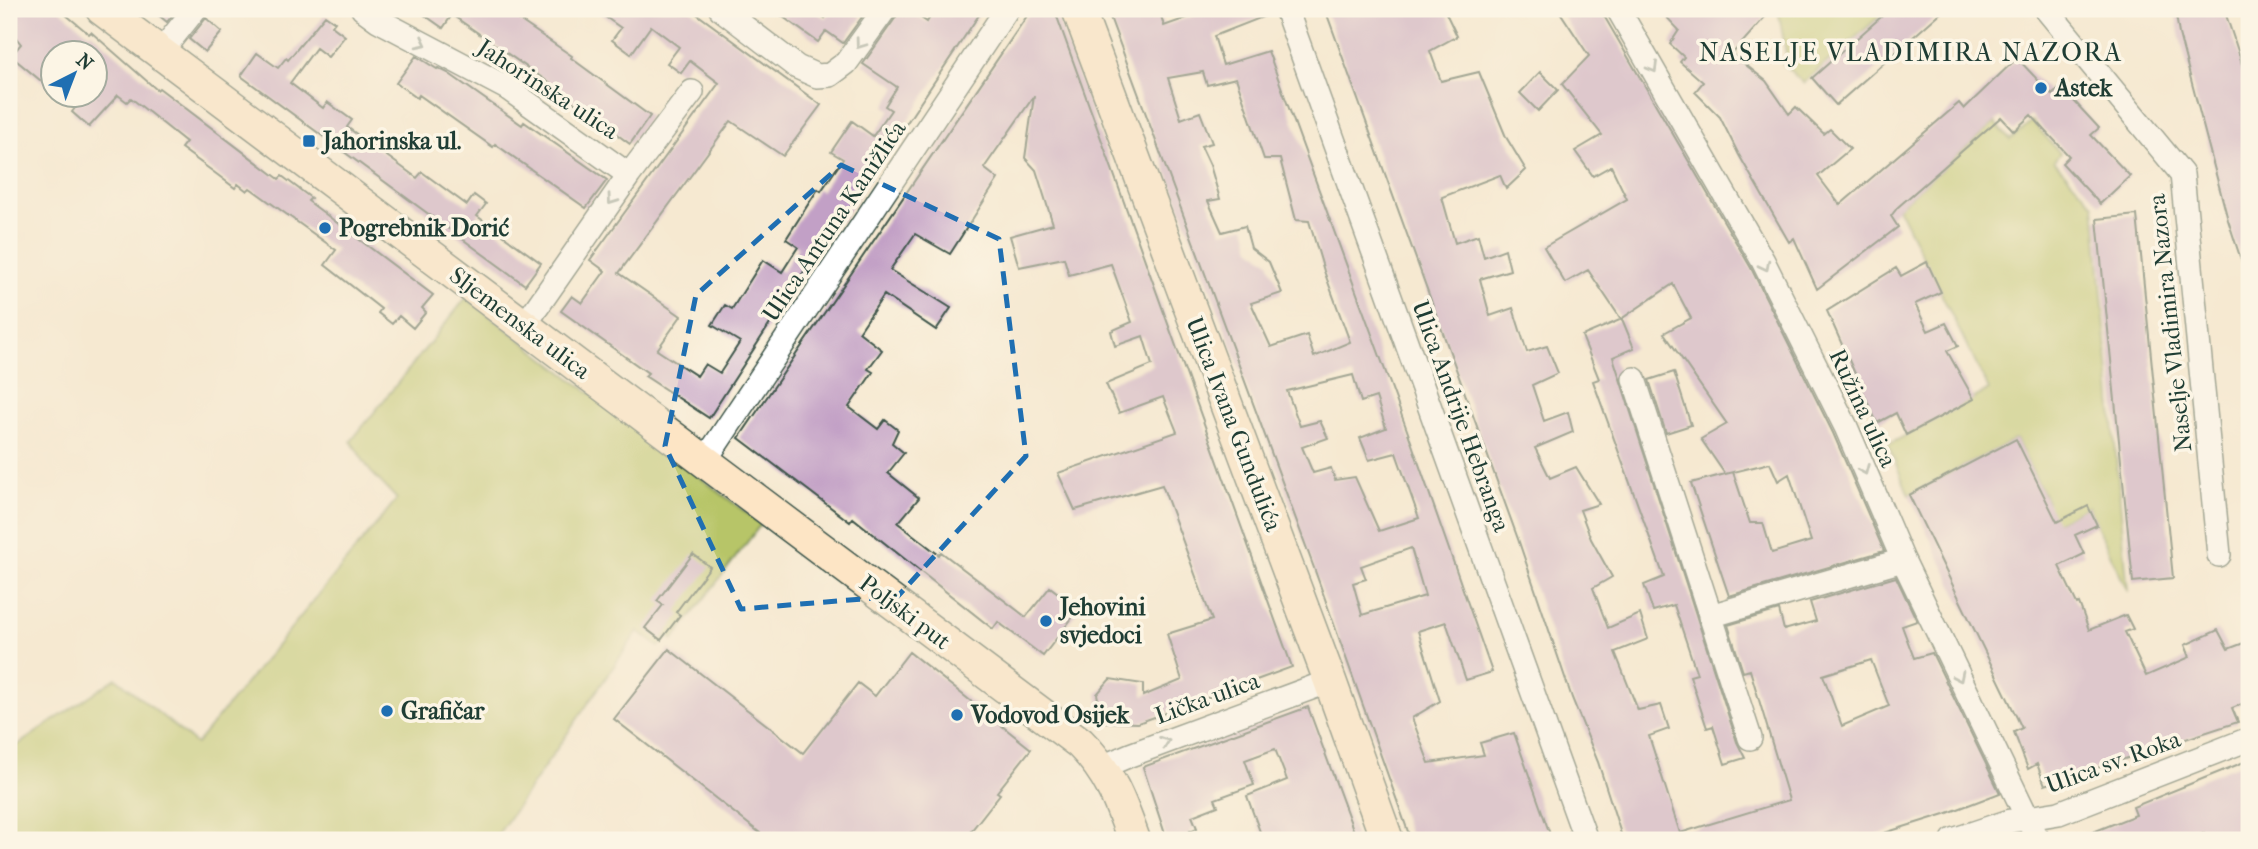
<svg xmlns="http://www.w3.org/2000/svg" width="2258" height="849" font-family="'IM FELL French Canon',serif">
<rect width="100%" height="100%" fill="#fcf5e5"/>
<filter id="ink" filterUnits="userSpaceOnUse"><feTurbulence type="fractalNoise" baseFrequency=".0143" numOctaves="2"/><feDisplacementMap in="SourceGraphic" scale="14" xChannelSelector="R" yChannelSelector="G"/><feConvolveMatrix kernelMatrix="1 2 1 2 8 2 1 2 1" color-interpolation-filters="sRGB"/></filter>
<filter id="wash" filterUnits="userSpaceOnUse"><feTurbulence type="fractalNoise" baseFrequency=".00686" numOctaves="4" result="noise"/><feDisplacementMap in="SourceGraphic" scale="28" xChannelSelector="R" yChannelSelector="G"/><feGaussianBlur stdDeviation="1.57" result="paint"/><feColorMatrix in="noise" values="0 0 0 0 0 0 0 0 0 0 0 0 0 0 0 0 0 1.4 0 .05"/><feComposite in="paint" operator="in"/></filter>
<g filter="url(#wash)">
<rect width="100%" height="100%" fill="#f6e9d1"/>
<path fill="#b7c567" stroke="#6b814e" stroke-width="2" d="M1778 9H1888L1803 83 1782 63 1787 59Z
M2032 121 2060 153 2054 161 2094 205 2128 592 2088 506 2043 529 2047 501 2016 439 1909 495 1888 445 1989 390 1898 207 1995 122 2010 140Z
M466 298 761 524 673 640 667 636 659 647 638 631 494 840H9V751L116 678 196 744 397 499 370 471 351 441Z"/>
<g id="blocks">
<path fill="#c2a0c6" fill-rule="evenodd" d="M9 9H59L89 34 91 32 157 90 159 88 279 179 282 176 311 198 308 201 433 295 422 308 426 312 413 328 399 316 392 324 378 313 381 309 325 265 336 250 250 188 247 191 238 184 235 188 215 173 181 148 186 142 131 98 127 102 118 95 89 127 72 112 75 108 72 106 82 94H94V52H52V90L11 56 21 44 9 29Z
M151 9H177L167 22Z
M416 9H503L572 56 571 58 650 116 630 144 557 90 558 89 452 15 443 28Z
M594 9H690L821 105 783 156 731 121 619 273 681 316 657 350 697 376 705 364 720 373 740 342 712 325 725 305 732 309 763 260 782 272 798 247 786 239 818 189 821 191 843 159 831 152 852 121 873 136 891 110 885 106 897 87 863 64 896 17 899 9H908L927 22 935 9H983L841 221 838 219 709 418 645 376 648 373 561 311 572 296 582 303 605 271 590 260 719 83 690 61 681 73 667 63 679 47 651 26 631 54 612 40 621 28Z
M772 9H813L825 18 832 9H850L862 17 843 43 826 31 818 42Z
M1107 9H1159L1164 26 1212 9H1272L1273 13 1214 36 1223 65 1268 51 1407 430 1492 672 1466 680 1446 622 1418 631 1440 701 1412 718 1429 763 1484 755 1480 743 1514 733 1552 840H1411L1314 568ZM1203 72 1207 85 1236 78 1264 159H1280L1296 220 1309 221 1324 271 1350 342 1314 357 1307 335 1271 347 1251 303 1282 293 1269 262 1251 248 1245 226 1222 232 1208 201 1220 199 1210 165 1201 146 1212 143 1200 112 1181 119 1168 78ZM1353 375 1361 402 1376 397 1386 428 1360 438 1369 460 1396 453 1419 518 1379 531 1355 477 1335 480 1331 468 1313 473 1302 447 1328 438 1320 421 1300 426 1287 391ZM1411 548 1425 596 1362 615 1353 583 1366 579 1361 566Z
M1325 9H1444L1457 36 1430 51 1441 81 1479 72 1506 137 1526 170 1506 189 1500 175 1442 197 1455 243 1478 235 1484 257 1505 249 1510 270 1480 279 1490 316 1513 308 1527 352 1547 346 1558 373 1532 385 1544 421 1568 412 1573 432 1535 448 1550 478 1576 467 1599 504 1580 510 1591 539 1612 577 1593 588 1608 628 1640 614 1648 639 1615 652 1638 710 1661 705 1669 729 1649 736 1680 833 1789 800 1750 670 1743 672 1728 625 1779 610 1784 630 1816 621 1810 602 1896 577 1917 621 1902 626 1914 658 1932 653 2000 793 1945 814 1862 840H1663L1661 837 1648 840H1623L1598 762 1572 698 1518 539ZM1871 660 1889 706 1842 726 1823 675Z
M1558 9H1600L1751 268 1833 433 1884 551 1729 596 1691 483 1733 472 1750 523H1763L1772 553 1811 541 1789 474 1778 481 1770 463 1725 474 1701 439 1727 424 1664 333 1691 318 1673 284 1621 319 1588 270 1565 283 1544 247 1627 199 1611 166 1593 176 1575 151 1602 135 1562 84 1589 56Z
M1659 9H1772L1732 54 1766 81 1789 114 1796 107 1824 134 1830 129 1850 149 1818 176 1840 205 1959 103 1964 109 2017 58 2052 95 2061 87 2099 128 2091 135 2130 176 2100 204 2062 163 2069 156 2031 115 2014 131 2001 117 1898 207 1891 216 1898 227 1817 289 1794 238 1789 242 1739 155 1720 117 1695 92 1703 82 1680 62 1684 57 1670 44 1679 30Z
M1890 9H1945L1836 105 1812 78Z
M2175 9H2224L2240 57 2249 93V274L2246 275 2228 220 2179 34Z
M1029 13 1056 14 1292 667 1138 723 1103 722 1097 694 1110 679 1143 684V696L1182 680 1167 634 1212 620 1162 485 1075 510 1058 473 1177 432 1163 397 1119 413 1106 384 1152 365 1143 336 1115 346 1111 331 1132 322 1111 264 1069 275 1064 258 1019 267 1010 236 1053 224 1036 170 1025 158 1034 96 984 168 998 179 950 254 915 234 890 270 951 308 936 330 884 295 859 332 882 350 868 369 873 372 849 407 878 429 885 420 898 430 892 443 904 453 888 473 919 498 898 523 939 555 941 552 1026 617 1050 587 1079 609 1043 656 998 622 993 629 853 518 850 522 739 438Z
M325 15 335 22 332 26 345 36 328 57 316 48 290 83 323 108 327 102 352 120 347 127 417 178 422 172 467 205 474 195 486 204 477 216 541 263 525 285 241 76 257 53 278 68 286 58 288 60Z
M206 18 222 32 205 52 189 39Z
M416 56 437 69 438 68 448 73 522 125 524 122 607 180 586 208 495 144 493 147 419 95 417 98 396 83Z
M1540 72 1558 90 1538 111 1520 93Z
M2137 215 2173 578 2133 582 2097 219Z
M1927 262 1941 292 1915 304 1928 331 1946 323 1958 346 1947 351 1974 399 1906 435 1896 413 1877 423 1827 311 1896 268 1901 276Z
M1622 319 1634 348 1613 357 1737 742 1745 758 1725 764 1713 726 1707 728 1690 676 1697 674 1674 605 1653 611 1644 585 1664 577 1593 381 1599 379 1582 336Z
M1674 372 1691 425 1666 433 1649 380Z
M2016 439 2057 522 2088 506 2097 525 2075 535 2084 554 2059 566 2077 604 2079 603 2089 630 2126 615 2133 629 2125 632 2146 676 2190 657 2185 645 2218 630 2228 649 2249 641V701L2232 708 2238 722 2045 785 2037 764 2028 769 2014 732 2022 728 1909 495Z
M693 554 710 567 676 612 680 615 661 640 645 628 663 605 657 601Z
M669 649 803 753 858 683 875 696 909 652 1031 749 997 792 1000 794 964 840H769L614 719Z
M1308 707 1357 840H1263L1247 796 1287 780 1275 749 1245 760 1254 785 1215 799 1218 806 1192 816 1197 828 1190 831 1193 840H1167L1143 767Z
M2249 760V840H2208L2204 833 2192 840H2073L2136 815 2133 807Z"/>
</g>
</g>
<g filter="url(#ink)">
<use href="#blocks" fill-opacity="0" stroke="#3f574c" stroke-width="2"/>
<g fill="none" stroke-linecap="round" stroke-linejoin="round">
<g stroke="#3f574c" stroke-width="26">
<path id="street" d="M363 9 378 20 507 88 629 175 524 326
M721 9 797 67 817 76 830 75 846 63 885 9
M1286 9 1586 840
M1618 9 1763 261 1846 427 1903 560 2038 840
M2046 9 2182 174 2219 555
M160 53 195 9
M629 175 692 92
M1634 379 1750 738
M704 462 1007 9
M1710 616 1903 560
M1102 767 1130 755 1330 681
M1953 840 2010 821 2059 813 2249 739"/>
</g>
<g stroke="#3f574c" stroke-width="35">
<path id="secondary" d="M102 9 1080 743C1110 773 1120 801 1134 840
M1078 9 1330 681 1387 840"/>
</g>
<use href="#street" stroke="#fff" stroke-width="23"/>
<use href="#secondary" stroke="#fde5c5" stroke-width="32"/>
</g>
<defs><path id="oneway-chevron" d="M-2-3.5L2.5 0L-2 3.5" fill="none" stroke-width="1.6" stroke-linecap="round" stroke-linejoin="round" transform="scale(1.75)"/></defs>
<g stroke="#8f9e9a">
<use href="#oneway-chevron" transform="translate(422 43) rotate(27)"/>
<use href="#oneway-chevron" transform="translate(860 44) rotate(126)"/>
<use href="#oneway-chevron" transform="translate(1653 68) rotate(60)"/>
<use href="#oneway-chevron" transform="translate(612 200) rotate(125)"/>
<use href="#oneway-chevron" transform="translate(1765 266) rotate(63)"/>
<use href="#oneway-chevron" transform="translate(1864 470) rotate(67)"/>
<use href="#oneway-chevron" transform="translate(1959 677) rotate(64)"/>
<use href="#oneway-chevron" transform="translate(1165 742) rotate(-20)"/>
</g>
</g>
<path d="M0 0H2258V849H0ZM841 165 999 239 1026 456 898 596 741 609 665 446 696 295Z" fill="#f6e9d1" fill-opacity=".55" fill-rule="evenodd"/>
<path fill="none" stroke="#1f6fb2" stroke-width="5" stroke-dasharray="14 9" stroke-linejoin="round" d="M841 165 999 239 1026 456 898 596 741 609 665 446 696 295Z"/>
<g fill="#1f6fb2" stroke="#fcf5e5" stroke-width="2.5">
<circle cx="2041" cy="88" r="7"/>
<rect x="302" y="134" width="14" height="14" rx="3.5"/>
<circle cx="325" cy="228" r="7"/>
<circle cx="1046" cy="621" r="7"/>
<circle cx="387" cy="711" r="7"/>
<circle cx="957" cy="715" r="7"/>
</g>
<g text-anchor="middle" stroke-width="7" stroke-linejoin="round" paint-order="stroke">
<g font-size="24" font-weight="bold" fill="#1f3d34" stroke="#fcf5e5" text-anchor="start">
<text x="2055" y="96">Astek</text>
<text x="323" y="149">Jahorinska ul.</text>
<text x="339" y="236">Pogrebnik Dorić</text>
<text x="1060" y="615">Jehovini<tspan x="1060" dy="28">svjedoci</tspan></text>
<text x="401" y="719">Grafičar</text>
<text x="971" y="723">Vodovod Osijek</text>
</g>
<g font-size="24" fill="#1f3d34" stroke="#fcf5e5">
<text transform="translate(548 89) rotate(33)" y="8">Jahorinska ulica</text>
<text transform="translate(834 221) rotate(-56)" y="8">Ulica Antuna Kanižlića</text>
<text transform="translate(520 323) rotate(37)" y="8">Sljemenska ulica</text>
<text transform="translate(2170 323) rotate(-96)" y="8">Naselje Vladimira Nazora</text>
<text transform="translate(1863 408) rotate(65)" y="8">Ružina ulica</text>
<text transform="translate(1461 416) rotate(70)" y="8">Ulica Andrije Hebranga</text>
<text transform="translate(1234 424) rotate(69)" y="8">Ulica Ivana Gundulića</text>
<text transform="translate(905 612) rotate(37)" y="8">Poljski put</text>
<text transform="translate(1207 698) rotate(-20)" y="8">Lička ulica</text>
<text transform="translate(2113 762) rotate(-20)" y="8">Ulica sv. Roka</text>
</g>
<g font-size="26" letter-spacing="2" fill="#1f3d34" stroke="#fcf5e5">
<text x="1911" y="61">NASELJE VLADIMIRA NAZORA</text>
</g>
</g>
<rect width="2258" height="849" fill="none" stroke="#fcf5e5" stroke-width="35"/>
<g transform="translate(74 74) rotate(42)"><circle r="33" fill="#fcf5e5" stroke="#a4ab9e" stroke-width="2"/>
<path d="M0-5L12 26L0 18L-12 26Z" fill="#1f6fb2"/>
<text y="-10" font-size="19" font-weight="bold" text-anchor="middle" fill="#1f3d34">N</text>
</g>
</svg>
